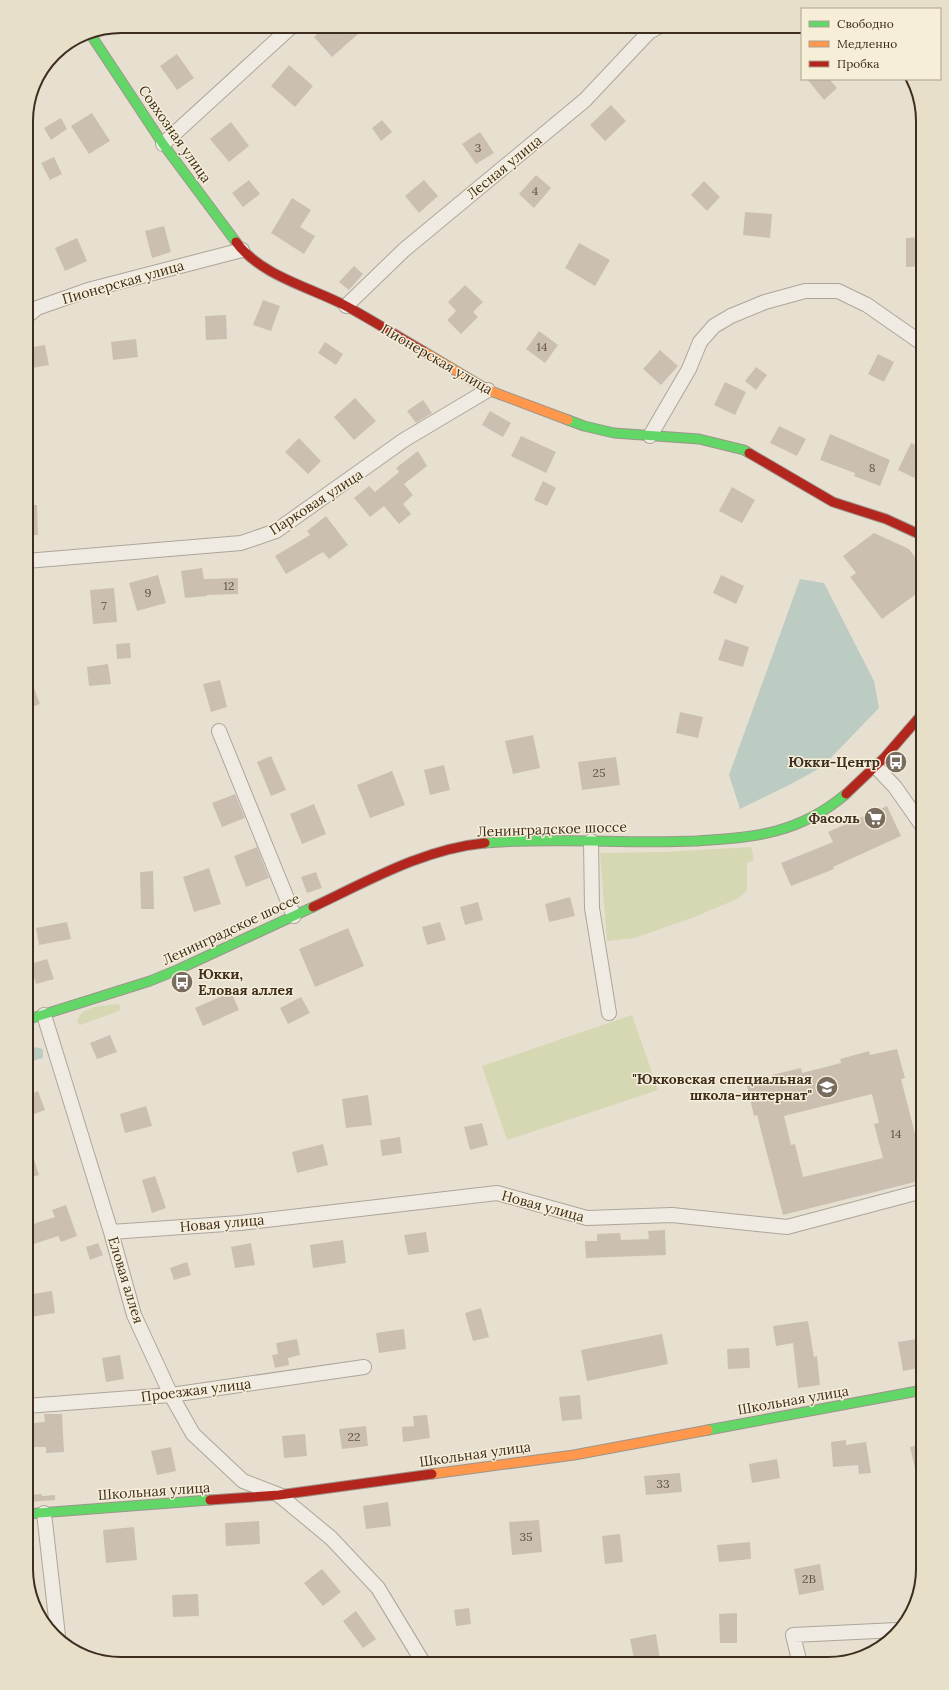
<svg xmlns="http://www.w3.org/2000/svg" width="949" height="1690" font-family="Lora,serif">
<rect width="100%" height="100%" fill="#e7e0d1"/>
<path fill="#d6d7b3" d="M751 847 754 860 747 863V891L737 899 692 918 634 938 607 941 600 853 664 852Z
M118 1004 121 1007 119 1011 80 1025 77 1022C81 1005 103 1006 118 1004Z
M632 1015 658 1090 507 1140 482 1066Z"/>
<path fill="#bcccc2" d="M800 579 824 583 874 681 879 708 822 767 791 784 740 809 729 775Z
M33 1047 40 1048 43 1050V1058L26 1063V1049Z"/>
<path fill="#cbbfb2" fill-rule="evenodd" d="M326 26H351L358 34 332 57 314 37Z
M177 54 194 78 177 90 160 66Z
M289 65 313 86 295 107 271 86Z
M807 79H829L837 88 824 100Z
M611 105 626 121 605 141 590 125Z
M92 113 110 141 89 154 71 126Z
M61 118 67 129 51 140 44 128Z
M382 120 392 132 381 141 372 128Z
M231 122 249 146 229 162 210 139Z
M480 132 494 153 476 164 462 144Z
M54 157 62 174 50 180 41 163Z
M536 175 551 188 534 208 519 194Z
M249 180 260 194 243 207 232 193Z
M424 180 438 196 419 213 405 196Z
M704 181 720 197 707 211 691 195Z
M292 198 311 210 300 227 315 236 304 254 271 233Z
M745 212 772 214 770 238 743 235Z
M164 226 171 252 152 258 145 231Z
M923 237V266L906 267V238Z
M77 238 87 261 65 271 55 248Z
M579 243 610 260 595 286 565 268Z
M354 266 363 274 349 290 339 282Z
M465 285 483 302 473 312 478 317 461 334 447 320 456 311 448 302Z
M263 300 280 306 271 331 253 325Z
M226 315 227 339 206 340 205 316Z
M539 331 558 345 545 363 526 349Z
M136 339 138 357 113 360 111 342Z
M325 342 343 354 336 365 318 353Z
M45 345 49 365 32 368 28 348Z
M660 350 678 366 661 385 643 369Z
M878 354 894 362 884 382 868 374Z
M756 367 767 375 756 390 745 381Z
M725 382 746 392 735 415 714 405Z
M355 398 376 421 354 440 334 417Z
M423 400 432 413 416 423 407 411Z
M490 411 511 423 503 437 482 425Z
M779 426 806 439 797 456 770 443Z
M830 434 890 460 880 486 854 476 855 473 820 460Z
M521 436 556 452 546 473 511 456Z
M299 438 321 461 308 474 285 452Z
M911 443 923 449V482L898 470Z
M418 451 427 466 404 484 413 495 403 504 411 514 399 524 384 506 370 517 354 498 369 486 375 492 399 472 396 468Z
M543 481 556 488 547 506 534 500Z
M732 487 755 500 742 523 719 511Z
M26 505H37L38 535H26Z
M326 516 348 545 329 559 323 552 286 574 275 556 310 535 307 531Z
M874 533 909 549 923 568V589L882 619 850 577 856 573 843 556Z
M202 568 204 579 238 578V594L207 595V596L185 598 181 571Z
M158 575 166 603 137 611 129 583Z
M721 575 744 586 736 604 713 593Z
M114 588 117 622 93 624 90 590Z
M725 639 749 647 743 667 718 660Z
M130 643 131 658 117 659 116 644Z
M108 664 111 684 89 686 87 667Z
M26 670H27L40 704 26 709Z
M220 680 227 707 211 712 203 684Z
M680 712 703 717 698 738 676 733Z
M533 735 540 768 513 774 505 741Z
M271 756 286 790 271 796 257 762Z
M616 757 620 785 582 790 578 762Z
M444 765 450 790 430 795 424 770Z
M392 771 405 805 370 818 357 785Z
M235 794 245 818 222 827 212 803Z
M314 804 326 834 302 844 290 814Z
M887 806 901 836 833 867 834 869 791 886 781 863 833 842 828 832Z
M257 847 269 878 246 887 234 856Z
M209 868 221 904 194 912 183 877Z
M153 871 154 909H141L140 872Z
M316 872 322 888 307 893 301 877Z
M570 897 575 916 549 922 545 904Z
M478 902 483 920 465 925 460 907Z
M67 922 71 939 39 945 36 928Z
M440 922 446 940 427 945 422 927Z
M348 928 364 966 315 987 299 949Z
M47 959 54 979 36 984 30 964Z
M231 992 239 1010 203 1026 195 1008Z
M301 997 310 1013 288 1024 280 1008Z
M110 1035 117 1052 97 1059 90 1043Z
M897 1049 905 1078 901 1079 923 1165V1180L783 1215 757 1115 754 1116 747 1086 773 1080 772 1075 801 1068 802 1073 841 1063 840 1059 869 1051 870 1055ZM872 1094 879 1123 874 1124 883 1158 803 1177 795 1144 791 1145 784 1116Z
M38 1091 45 1110 29 1116 26 1110V1096Z
M368 1095 372 1125 346 1128 342 1099Z
M146 1106 152 1126 125 1133 120 1114Z
M482 1123 488 1145 470 1150 464 1127Z
M400 1137 402 1153 382 1156 380 1140Z
M28 1141 39 1175 26 1179V1142Z
M323 1144 328 1165 297 1173 292 1152Z
M155 1176 166 1208 152 1213 142 1180Z
M66 1205 77 1236 61 1242 58 1236 34 1244 27 1226 55 1217 52 1210Z
M665 1230 666 1255 586 1258 585 1241H597V1234L620 1233 621 1240 649 1239 648 1231Z
M426 1232 429 1252 408 1255 404 1235Z
M343 1240 346 1263 313 1268 310 1245Z
M98 1243 103 1255 90 1260 86 1247Z
M251 1243 255 1265 235 1268 231 1247Z
M187 1262 191 1275 174 1280 170 1268Z
M52 1291 55 1313 30 1317 26 1295Z
M481 1308 489 1337 473 1341 465 1313Z
M808 1321 814 1357 817 1356 820 1385 798 1388 793 1343 776 1346 773 1326Z
M404 1329 406 1349 379 1353 376 1333Z
M662 1334 668 1364 587 1381 581 1350Z
M923 1338V1367L903 1371 898 1342Z
M297 1339 300 1355 288 1358 289 1365 275 1368 272 1355 278 1354 276 1343Z
M749 1348 750 1368 728 1369 727 1349Z
M120 1355 124 1379 106 1382 102 1358Z
M580 1395 582 1419 562 1421 559 1397Z
M44 1414H62L64 1452 46 1453V1447H34L33 1423 45 1422Z
M427 1415 430 1438 403 1442 402 1427 414 1426 413 1416Z
M366 1426 368 1446 342 1449 339 1429Z
M305 1434 307 1456 284 1458 282 1436Z
M846 1440V1445L866 1442 871 1473 859 1474 858 1465 833 1467 831 1442Z
M923 1444V1480L918 1481 910 1447Z
M171 1447 176 1471 157 1475 151 1451Z
M777 1459 780 1478 752 1483 749 1464Z
M680 1473 682 1492 646 1495 644 1476Z
M42 1494V1496L55 1495V1500L26 1502V1495Z
M388 1502 391 1526 366 1529 363 1506Z
M539 1520 542 1552 512 1555 509 1522Z
M259 1521 260 1544 226 1546 225 1523Z
M134 1527 137 1560 106 1563 103 1530Z
M620 1534 623 1562 605 1564 602 1536Z
M750 1542 751 1559 719 1562 717 1545Z
M820 1564 824 1590 799 1595 794 1569Z
M322 1569 341 1592 323 1606 304 1583Z
M198 1594 199 1616 173 1617 172 1595Z
M469 1608 471 1624 456 1626 454 1610Z
M356 1611 376 1639 363 1648 343 1621Z
M737 1613V1643H720L719 1614Z
M656 1634 660 1659 635 1663 630 1639Z"/>
<g fill="none" stroke-linecap="round" stroke-linejoin="round">
<g stroke="#ada599" stroke-width="16">
<path id="street" d="M163 144 292 26
M346 306 404 250 585 100 649 32 660 26
M26 317 37 308 88 290 242 250
M650 436 689 369 700 342 714 326 731 316 765 302 805 291H838L867 305 923 344
M26 561 241 543 276 531 404 440 488 390
M219 731 294 916
M876 767 895 787 923 827
M591 841 592 908 609 1013
M44 1015 111 1232 134 1315 171 1395 193 1434 243 1481 279 1495 331 1538 378 1588 424 1664
M111 1232 240 1223 497 1193 587 1218 672 1215 787 1227 923 1191
M26 1406 171 1395 364 1367
M44 1513 58 1636
M800 1664 793 1635 897 1630"/>
</g>
<g stroke="#9c958a" stroke-width="11">
<path id="fast" d="M89 32 163 144 236 242
M568 420 584 426 614 433 699 439 744 450 749 453
M485 843C555 837 625 844 695 841 722 839 750 838 776 831 802 824 826 811 846 794
M26 1020 150 981 177 970 313 907
M708 1430 923 1390
M26 1514 210 1500"/>
</g>
<g stroke="#9c958a" stroke-width="11">
<path id="slow" d="M423 351 488 390 568 420
M432 1474 574 1455 708 1430"/>
</g>
<g stroke="#9c958a" stroke-width="11">
<path id="jam" d="M236 242C261 276 310 287 346 306 372 320 397 336 423 351
M749 453 833 502 886 519 923 536
M846 794 884 758 923 713
M313 907C368 881 423 849 485 843
M210 1500 279 1495 432 1474"/>
</g>
<use href="#street" stroke="#efebe3" stroke-width="14"/>
<use href="#fast" stroke="#63d668" stroke-width="9"/>
<use href="#slow" stroke="#ff974d" stroke-width="9"/>
<use href="#jam" stroke="#b3261e" stroke-width="9"/>
</g>
<defs>
<g id="bus-disc" transform="scale(1.15)"><circle r="9.5" fill="#786c5e" stroke="#f7eed8"/><path d="M-5-6H5V4H4V6H2V4H-2V6H-4V4H-5ZM-3.5-4V0h7V-4ZM-3.5 1.2v1.5H-2V1.2ZM2 1.2v1.5H3.5V1.2Z" fill="#fff"/></g>
<g id="supermarket-disc" transform="scale(1.15)"><circle r="9.5" fill="#786c5e" stroke="#f7eed8"/><path d="M-6-5.5h2.5l.6 2H6L4.5 2H-2.5L-4.4-4H-6ZM-1.5 3.2a1.3 1.3 0 1 0 .1 0ZM3 3.2a1.3 1.3 0 1 0 .1 0Z" fill="#fff"/></g>
<g id="school-disc" transform="scale(1.15)"><circle r="9.5" fill="#786c5e" stroke="#f7eed8"/><path d="M0-5L7-2L0 1L-7-2ZM-4 1L0 2.5L4 1V4Q0 6-4 4Z" fill="#fff"/></g>
</defs>
<g fill-rule="evenodd">
<use href="#bus-disc" x="896" y="762"/>
<use href="#supermarket-disc" x="875" y="818"/>
<use href="#bus-disc" x="182" y="982"/>
<use href="#school-disc" x="827" y="1087"/>
</g>
<g text-anchor="middle" stroke-width="3" stroke-linejoin="round" paint-order="stroke">
<g font-size="12" fill="#605244">
<text x="478" y="152">3</text>
<text x="535" y="195">4</text>
<text x="542" y="351">14</text>
<text x="872" y="472">8</text>
<text x="229" y="590">12</text>
<text x="148" y="597">9</text>
<text x="104" y="610">7</text>
<text x="599" y="777">25</text>
<text x="896" y="1138">14</text>
<text x="354" y="1441">22</text>
<text x="663" y="1488">33</text>
<text x="526" y="1541">35</text>
<text x="809" y="1583">2В</text>
</g>
<g font-size="14" fill="#3d2e20" stroke="#f7eed8">
<text transform="translate(175 134) rotate(55)" y="5">Совхозная улица</text>
<text transform="translate(504 167) rotate(-39)" y="5">Лесная улица</text>
<text transform="translate(123 282) rotate(-16)" y="5">Пионерская улица</text>
<text transform="translate(437 359) rotate(30)" y="5">Пионерская улица</text>
<text transform="translate(316 502) rotate(-33)" y="5">Парковая улица</text>
<text transform="translate(552 829) rotate(-2)" y="5">Ленинградское шоссе</text>
<text transform="translate(231 929) rotate(-25)" y="5">Ленинградское шоссе</text>
<text transform="translate(543 1206) rotate(15)" y="5">Новая улица</text>
<text transform="translate(222 1223) rotate(-5)" y="5">Новая улица</text>
<text transform="translate(126 1280) rotate(73)" y="5">Еловая аллея</text>
<text transform="translate(196 1390) rotate(-7)" y="5">Проезжая улица</text>
<text transform="translate(793 1400) rotate(-10)" y="5">Школьная улица</text>
<text transform="translate(475 1454) rotate(-8)" y="5">Школьная улица</text>
<text transform="translate(154 1491) rotate(-4)" y="5">Школьная улица</text>
</g>
<g font-size="14" font-weight="bold" fill="#3d2e20" stroke="#f7eed8" text-anchor="end">
<text x="880" y="767">Юкки-Центр</text>
<text x="860" y="823">Фасоль</text>
<text x="198" y="979" text-anchor="start">Юкки,<tspan x="198" dy="16">Еловая аллея</tspan></text>
<text x="812" y="1084">"Юкковская специальная<tspan x="812" dy="16">школа-интернат"</tspan></text>
</g>
</g>
<path d="M0 0H949V1690H0ZM121 33H828A88 88 0 0 1 916 121V1569A88 88 0 0 1 828 1657H121A88 88 0 0 1 33 1569V121A88 88 0 0 1 121 33Z" fill="#e8dfc9" fill-rule="evenodd"/>
<path fill="none" stroke="#3d2e20" stroke-width="2" d="M121 33H828A88 88 0 0 1 916 121V1569A88 88 0 0 1 828 1657H121A88 88 0 0 1 33 1569V121A88 88 0 0 1 121 33Z"/>
<rect x="801" y="8" width="140" height="72" fill="#f7eed8" stroke="#ada18e"/>
<rect x="809" y="21" width="20" height="6" fill="#63d668" stroke="#ada18e"/>
<text x="837" y="28" font-size="12" fill="#3d2e20">Свободно</text>
<rect x="809" y="41" width="20" height="6" fill="#ff974d" stroke="#ada18e"/>
<text x="837" y="48" font-size="12" fill="#3d2e20">Медленно</text>
<rect x="809" y="61" width="20" height="6" fill="#b3261e" stroke="#ada18e"/>
<text x="837" y="68" font-size="12" fill="#3d2e20">Пробка</text>
</svg>
